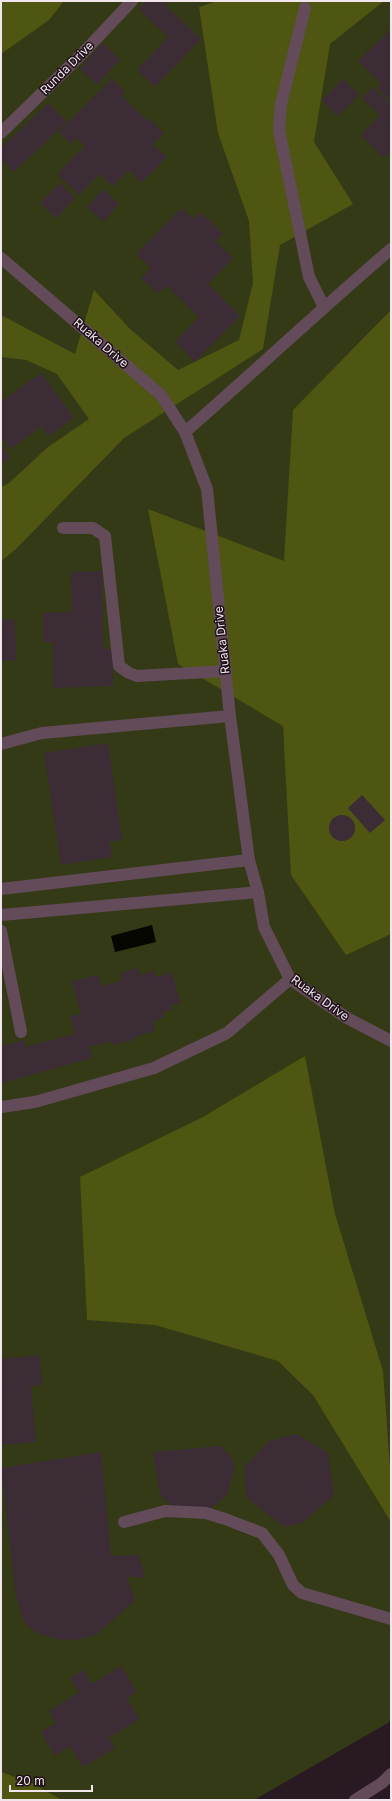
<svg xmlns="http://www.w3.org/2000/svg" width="392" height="1801" font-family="Inter,sans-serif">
<rect width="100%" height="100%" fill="#281922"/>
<path fill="#343a16" d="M1 1H391V1718L388 1723 254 1800H1Z"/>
<path fill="#4e5611" d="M1 1H64L49 20 1 54Z
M217 1H384L330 44 314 142 353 204 280 245 263 349 124 438 16 549 1 561V487L9 483 48 447 89 419 57 374 26 360 1 357V315L75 354 94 290 130 329 178 370 239 340 253 283 249 221 218 133 199 7Z
M391 310V934L346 955 291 875 283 726 178 664 148 509 284 561 293 410Z
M305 1056 335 1214 383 1371 391 1481V1522L313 1395 278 1361 155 1325 87 1320 80 1177 203 1117Z
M1 1772 32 1783 62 1800H1Z"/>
<path fill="#050700" d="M152 925 156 942 115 952 111 936Z"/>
<path fill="#3c2c35" d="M146 1H169L165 5 201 39 155 87 137 70 168 37 139 9Z
M391 29V102L377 88 381 84 358 61Z
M102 43 120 59 97 85 80 69Z
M112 78 125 92 122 96 148 121 150 119 164 133 153 145 167 157 141 183 129 170 113 186 100 174 79 195 57 174 85 146 76 138 71 144 59 132Z
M343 79 359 95 337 116 322 100Z
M373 87 391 105V150L384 158 361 135 380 115 362 98Z
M48 103 67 122 14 172 1 159V148Z
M60 183 75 198 56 218 40 203Z
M103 189 119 204 103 222 87 207Z
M181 208 193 219 201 212 223 234 215 241 233 258 208 284 240 316 195 362 175 342 199 317 167 286 158 294 141 278 151 268 136 254Z
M41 373 74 418 48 436 41 426 10 449 1 436V402Z
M1 445 10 458 1 464Z
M102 571 103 649H113V686L53 688V642H43V613L72 612 71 572Z
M14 619 17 660 1 661V620Z
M108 743 122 840 109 842 112 857 61 865 44 753Z
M362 795 385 820 370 833 348 808Z
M329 828a13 13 0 1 1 26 0a13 13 0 1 1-26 0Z
M138 968 140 975 154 971 156 977 172 972 180 1003 171 1005 172 1010 163 1012 164 1017 153 1021 155 1031 134 1037V1040L113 1045 112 1041 89 1047 92 1058 1 1083V1046L24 1040 26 1047 75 1034 70 1016 81 1014 72 981 98 975 101 986 122 981 120 973Z
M40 1355 42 1385 31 1386 36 1442 1 1445V1359Z
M297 1434 328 1453 334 1495 304 1522 284 1527 246 1497 245 1467 269 1441Z
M220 1446 230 1456 235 1466 227 1495 206 1513 178 1511 160 1495 153 1452Z
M101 1452 111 1556 139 1555 145 1578 127 1576 135 1600 98 1633 89 1637 73 1640 57 1639 36 1633 24 1622 16 1596 1 1468Z
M121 1666 137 1692 127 1698 139 1719 109 1738 115 1748 83 1767 70 1746 55 1756 41 1732 56 1723 49 1711 79 1692 70 1678 83 1670 92 1684Z"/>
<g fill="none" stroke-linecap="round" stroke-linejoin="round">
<path stroke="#644b5a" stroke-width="12" d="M305 8 281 104 279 130 309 277 324 307
M63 528H93L105 536 119 666 129 673 137 676 226 671
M1 744 42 733 230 716
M1 889 249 860
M1 915 258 892
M1 931 21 1032
M1 1107 35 1102 154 1068 227 1033 290 979
M124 1522 165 1511 206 1513 225 1519 262 1533 279 1555 293 1585 302 1593 391 1619"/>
<path stroke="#644b5a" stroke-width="12" d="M1 133 82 54 132 1
M1 258 161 395 185 432 207 489 230 716 249 860 258 892 264 927 290 979 347 1018 391 1041
M185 432C254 372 321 309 391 249"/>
<path stroke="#644b5a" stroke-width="12" d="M355 1800 382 1783 391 1774"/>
</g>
<g text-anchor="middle" stroke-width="3" stroke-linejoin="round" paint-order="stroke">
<g font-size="12" fill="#f1e6ec" stroke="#1e1019">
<text transform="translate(67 68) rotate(-45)" y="4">Runda Drive</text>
<text transform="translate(101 343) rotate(41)" y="4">Ruaka Drive</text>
<text transform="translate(222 640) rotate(-96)" y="4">Ruaka Drive</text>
<text transform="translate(320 998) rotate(36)" y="4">Ruaka Drive</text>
</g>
</g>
<rect width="392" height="1801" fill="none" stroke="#f1e6ec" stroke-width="4"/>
<path d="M10 1785v6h82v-6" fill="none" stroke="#f1e6ec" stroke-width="2"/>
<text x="16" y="1785" font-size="12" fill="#f1e6ec" stroke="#1e1019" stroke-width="3" paint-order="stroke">20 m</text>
</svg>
